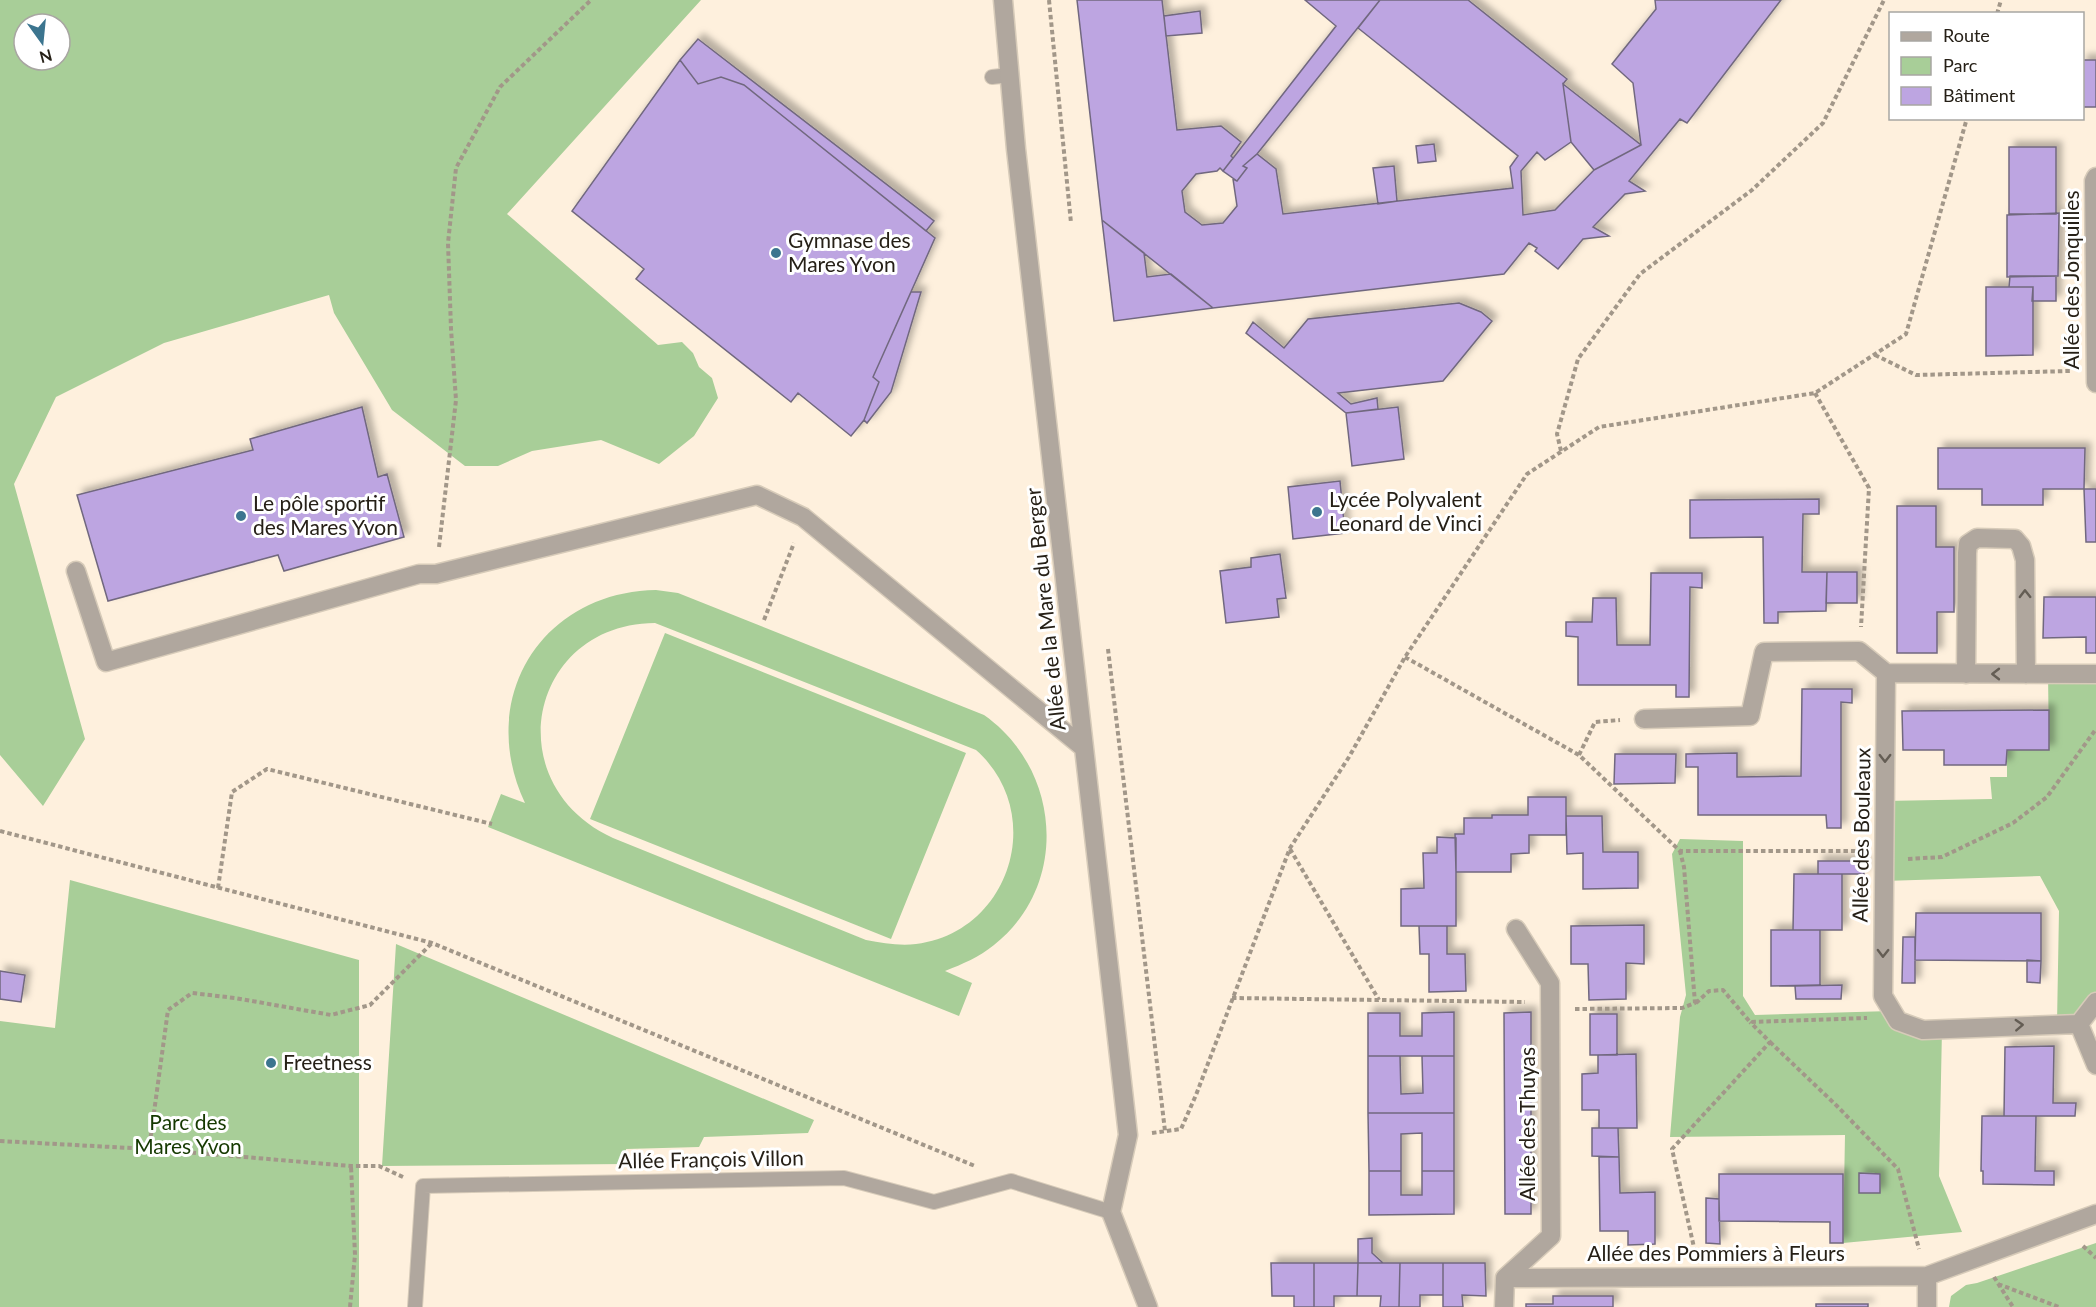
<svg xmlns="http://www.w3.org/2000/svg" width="2096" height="1307" font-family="Lato,sans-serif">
<defs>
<filter id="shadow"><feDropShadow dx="5.5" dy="-5.5" stdDeviation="3" flood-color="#0004"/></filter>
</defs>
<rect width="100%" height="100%" fill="#fef0dd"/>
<path fill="#a8ce98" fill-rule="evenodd" d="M0 0H701L507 214 658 345 682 342 693 353 699 367 712 378 718 398 694 436 659 464 601 440 532 451 498 466H465L392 410 334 313 329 295 164 343 56 397 14 484 85 739 43 806 0 755ZM24 24H60V60H24Z
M656 590 678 593 984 715C1061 769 1070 885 994 945 979 957 963 964 945 971L972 983 959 1016 488 827 501 794 525 803C476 699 541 592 656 590ZM655 623 976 750C1047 813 1011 932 916 944 899 946 883 943 866 940L613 838C496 784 529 624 655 623Z
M665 633 966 753 891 939 590 819Z
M2048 674H2096V1002L2079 1024H2057L2059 911 2040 876 1884 881V801L1992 799 1990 777H2007V750H2049Z
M1680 839 1743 841V996L1755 1015 1891 1011 1942 1029 1939 1176 1962 1232 1843 1243 1845 1135 1670 1137 1680 1017 1686 995 1672 854Z
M70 880 359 960V1307H0V1021L55 1028Z
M396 944 814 1120 808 1133 704 1137 699 1147 626 1149V1164L382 1166Z
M2096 1243V1307H1949L1951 1296 1966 1285 1977 1283Z"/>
<path fill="#bda5e1" stroke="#71687f" stroke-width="1.5" filter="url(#shadow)" d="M1077 0H1162L1177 130 1221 126 1241 142 1231 156 1233 158 1223 171 1220 168 1217 171 1196 174 1182 191 1185 212 1202 225 1223 223 1237 206 1233 179 1237 181 1247 168 1243 166 1257 154 1276 169 1283 214 1513 188 1510 167 1518 156 1358 28 1380 0H1468L1567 79 1563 84 1571 142 1545 160 1537 152 1521 171 1523 215 1555 210 1594 170 1641 145 1633 83 1612 64 1656 9 1655 0H1781L1687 123 1680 119 1629 181 1645 191 1625 194 1593 227 1609 236 1583 239 1558 269 1535 251 1537 248 1529 243 1504 274 1213 308 1102 220Z
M1305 0H1380L1257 154 1243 166 1247 168 1237 181 1223 171 1336 26Z
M1200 11 1202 33 1166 36 1164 16Z
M698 39 934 221 926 231 744 85 721 77 698 84 680 60Z
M680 60 698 84 721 77 744 85 935 238 873 377 879 382 864 420 851 436 798 393 791 402 636 279 644 269 572 211Z
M2082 60H2096V107H2082Z
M1563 84 1641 145 1594 170 1571 142Z
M1434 144 1436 161 1418 163 1416 146Z
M2009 147H2056V214H2009Z
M1394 166 1397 201 1378 204 1373 168Z
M2059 213 2058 276 2007 277V215Z
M1102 220 1144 253 1147 277 1171 274 1213 308 1114 321Z
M2010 276H2056V301H2032L2033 287H2009Z
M1986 287H2033V355L1986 356Z
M911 292H921L891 392 867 423 864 420 879 382 873 377Z
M1459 303 1481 312 1492 321 1443 381 1338 393 1351 404 1377 398 1378 409 1346 413 1246 333 1253 322 1284 348 1308 319Z
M362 407 378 477 387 474 404 537 284 571 278 555 108 601 77 495 253 450 250 439Z
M1398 407 1404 459 1352 466 1346 413Z
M1938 448H2085L2084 489H2043V505H1982V489H1938Z
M1340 481 1345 533 1293 539 1288 487Z
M2084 489H2096V542H2086Z
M1819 499V514H1803L1802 572H1827L1826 611 1778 612V623H1764L1763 537 1690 538V500Z
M1897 506H1936V547H1954V612H1937V653H1897Z
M1280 554 1286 598 1277 599 1279 617 1226 623 1220 571 1251 567V558Z
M1827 572H1857V603H1826Z
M1651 573H1702V588L1690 587 1689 697H1676V685H1578V637L1566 636V622H1592L1593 598H1616L1617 645H1650Z
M2044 597H2096V653H2086V637L2043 638Z
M1802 689H1852V703L1841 702V828H1827L1826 815H1698V767H1686V754L1737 753V777L1801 776Z
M2049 710V750H2007L2006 765H1944V750H1903L1902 711Z
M1615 754H1676L1675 783 1614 784Z
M1528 797H1566V835H1529V853L1511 854V872H1456L1455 834H1464V818H1492V815H1528Z
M1566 816H1602L1603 852H1638V888L1583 889V853L1567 854Z
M1437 837 1456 838V926H1401V889L1424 888 1423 853H1437Z
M1818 861H1864V874H1818Z
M1794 874H1842V930H1793Z
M1916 913H2041V961L1915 960Z
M1644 925V964L1626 963V999L1589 1000 1588 964H1571V926Z
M1419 926H1447V954H1465L1466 991 1429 992V954H1420Z
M1771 930H1820V985L1771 986Z
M1903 937H1915V983H1902Z
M2027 960 2041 961 2040 983 2027 982Z
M0 971 25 975 21 1002 0 999Z
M1842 985 1841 999H1796L1795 986Z
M1454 1012V1056H1368V1013H1400V1036H1422V1013Z
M1531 1012V1214H1505L1504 1013Z
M1590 1014H1617V1055H1590Z
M2054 1046 2053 1103H2076L2075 1116H2004L2005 1047Z
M1636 1054 1637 1128H1599V1110H1582V1074L1598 1073V1055Z
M1368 1056H1400L1401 1094 1423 1093 1422 1056H1454V1113H1368Z
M1368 1113H1454V1171H1422V1133L1401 1134V1171H1369Z
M1982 1116H2036L2035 1171H2054V1185L1983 1184V1171H1981Z
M1592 1128H1618L1619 1157 1592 1156Z
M1599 1157H1619L1620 1193 1655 1192V1244L1628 1245V1231H1600Z
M1369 1171H1401V1195H1422V1171H1454V1214L1369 1215Z
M1859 1173 1880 1174V1193H1859Z
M1719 1174H1843V1243H1830V1222L1719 1221Z
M1706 1198 1719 1199 1720 1244 1706 1243Z
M1372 1238V1253L1383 1263H1358V1239Z
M1271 1263H1314V1307H1294V1296H1272Z
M1314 1263H1358L1357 1296H1334V1307H1314Z
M1358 1263H1400L1399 1307H1380L1381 1296H1357Z
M1400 1263H1443V1295H1420V1307H1399Z
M1443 1263H1485L1486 1296 1462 1295 1463 1307H1443Z
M1553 1296H1613V1307H1526V1304H1553Z
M1816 1304H1868V1307H1816Z"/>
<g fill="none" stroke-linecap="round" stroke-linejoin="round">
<g stroke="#d7cbb9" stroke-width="16">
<path id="service" d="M992 77 1010 75
M415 1307 423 1186 844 1178 934 1202 1011 1181 1111 1212"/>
</g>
<g stroke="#d7cbb9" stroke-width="21">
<path id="minor" d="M1003 0 1016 149 1128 1135 1111 1212 1148 1307
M2096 177 2094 181 2096 383
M76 571 106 662 419 574H436L757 495 803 517 1084 748
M1966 674 1967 553 1968 544 1977 538 2015 539 2021 546 2025 560 2026 674
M1644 719 1750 716 1764 652 1859 651 1886 673
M2079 1024 1923 1030 1898 1021 1883 996 1886 673 2096 674
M2079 1024 2096 1065
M2079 1024 2096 1002
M1505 1278 1927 1276
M1504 1307 1505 1278 1551 1236 1550 983 1516 929
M1927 1307V1276L2096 1214"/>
</g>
<path stroke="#a29789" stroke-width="4" stroke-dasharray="4.5 3" stroke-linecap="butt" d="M1049 0 1071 223
M1997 14 2001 0
M1875 355 1916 375 2070 371
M1815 393 1869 488 1861 627
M1561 451 1557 434 1578 359 1640 274 1752 190 1823 123 1884 0
M439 547 456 400 451 329 448 243 456 168 500 87 591 0
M764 620 794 543
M1108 649 1165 1131
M1405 657 1579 755 1680 851H1859
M1579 755 1595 722 1620 720
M0 831 432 943 975 1166
M1290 849 1379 1000
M1908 859 1942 857 2013 823 2047 797 2096 729
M218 888 232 792 267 769 492 824
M1232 998 1525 1002
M1696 1003 1709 991 1723 990 1750 1022 1867 1018
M1575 1009 1682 1008 1695 1003 1684 867 1680 851
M1770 1042 1837 1106 1898 1169 1919 1249
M1152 1133 1181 1129 1196 1095 1290 848 1349 757 1405 657 1527 474 1599 427 1815 393 1906 334 1967 118
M0 1141 149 1149
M403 1177 379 1166H351L149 1149 168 1010 192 993 235 998 331 1015 370 1005 432 943
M2083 1246 2096 1258
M1695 1252 1672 1149 1770 1042 1750 1022
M1994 1277 2013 1307
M1998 1284 2059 1307
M350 1307 355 1255 351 1166"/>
<use href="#service" stroke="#b0a79e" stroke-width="14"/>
<use href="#minor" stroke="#b0a79e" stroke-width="18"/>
</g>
<defs><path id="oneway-chevron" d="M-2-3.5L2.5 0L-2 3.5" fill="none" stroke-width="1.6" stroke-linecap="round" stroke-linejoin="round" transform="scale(1.5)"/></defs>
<g stroke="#645d54">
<use href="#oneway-chevron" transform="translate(2025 594) rotate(-91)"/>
<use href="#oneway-chevron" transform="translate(1996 674) rotate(-180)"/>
<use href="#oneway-chevron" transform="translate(1885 758) rotate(90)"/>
<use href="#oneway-chevron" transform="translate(1883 953) rotate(91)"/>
<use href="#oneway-chevron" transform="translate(2019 1025) rotate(-3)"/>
</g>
<g fill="#3c758f" stroke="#fff" stroke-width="2">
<circle cx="776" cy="253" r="6"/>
<circle cx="1317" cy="512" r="6"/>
<circle cx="241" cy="516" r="6"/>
<circle cx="271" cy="1063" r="6"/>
</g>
<g text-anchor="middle" stroke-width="6" stroke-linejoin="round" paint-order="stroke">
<g font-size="21" fill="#262017" stroke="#fff" text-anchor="start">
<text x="788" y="248">Gymnase des<tspan x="788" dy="24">Mares Yvon</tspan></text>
<text x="1329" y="507">Lycée Polyvalent<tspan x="1329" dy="24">Leonard de Vinci</tspan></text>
<text x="253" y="511">Le pôle sportif<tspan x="253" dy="24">des Mares Yvon</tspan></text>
<text x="283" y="1070">Freetness</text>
</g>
<g font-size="21" fill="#262017" stroke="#fff">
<text transform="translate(2072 280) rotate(-90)" y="7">Allée des Jonquilles</text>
<text transform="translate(1046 609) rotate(-96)" y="7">Allée de la Mare du Berger</text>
<text transform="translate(1862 835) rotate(-89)" y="7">Allée des Bouleaux</text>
<text transform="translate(1528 1124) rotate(-90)" y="7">Allée des Thuyas</text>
<text transform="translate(711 1160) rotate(-1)" y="7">Allée François Villon</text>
<text x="1716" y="1261">Allée des Pommiers à Fleurs</text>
</g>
<g font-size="21" fill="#153900" stroke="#fff">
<text x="188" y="1130">Parc des<tspan x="188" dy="24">Mares Yvon</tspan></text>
</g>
</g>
<rect x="1889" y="12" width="195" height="108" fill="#ffffff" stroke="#a8a6a2" stroke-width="1.5"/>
<rect x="1901" y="32" width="30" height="9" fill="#b0a79e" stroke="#a8a6a2" stroke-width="1.5"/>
<text x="1943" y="42" font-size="18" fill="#262017">Route</text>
<rect x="1901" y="57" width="30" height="18" fill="#a8ce98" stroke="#a8a6a2" stroke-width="1.5"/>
<text x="1943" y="72" font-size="18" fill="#262017">Parc</text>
<rect x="1901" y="87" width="30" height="18" fill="#bda5e1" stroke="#a8a6a2" stroke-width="1.5"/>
<text x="1943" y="102" font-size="18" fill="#262017">Bâtiment</text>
<g transform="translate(42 42) rotate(165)"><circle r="28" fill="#ffffff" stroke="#a8a6a2" stroke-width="1.5"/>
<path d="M0-4.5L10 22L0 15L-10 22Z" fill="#3c758f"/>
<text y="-9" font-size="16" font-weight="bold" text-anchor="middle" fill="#262017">N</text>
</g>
</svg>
